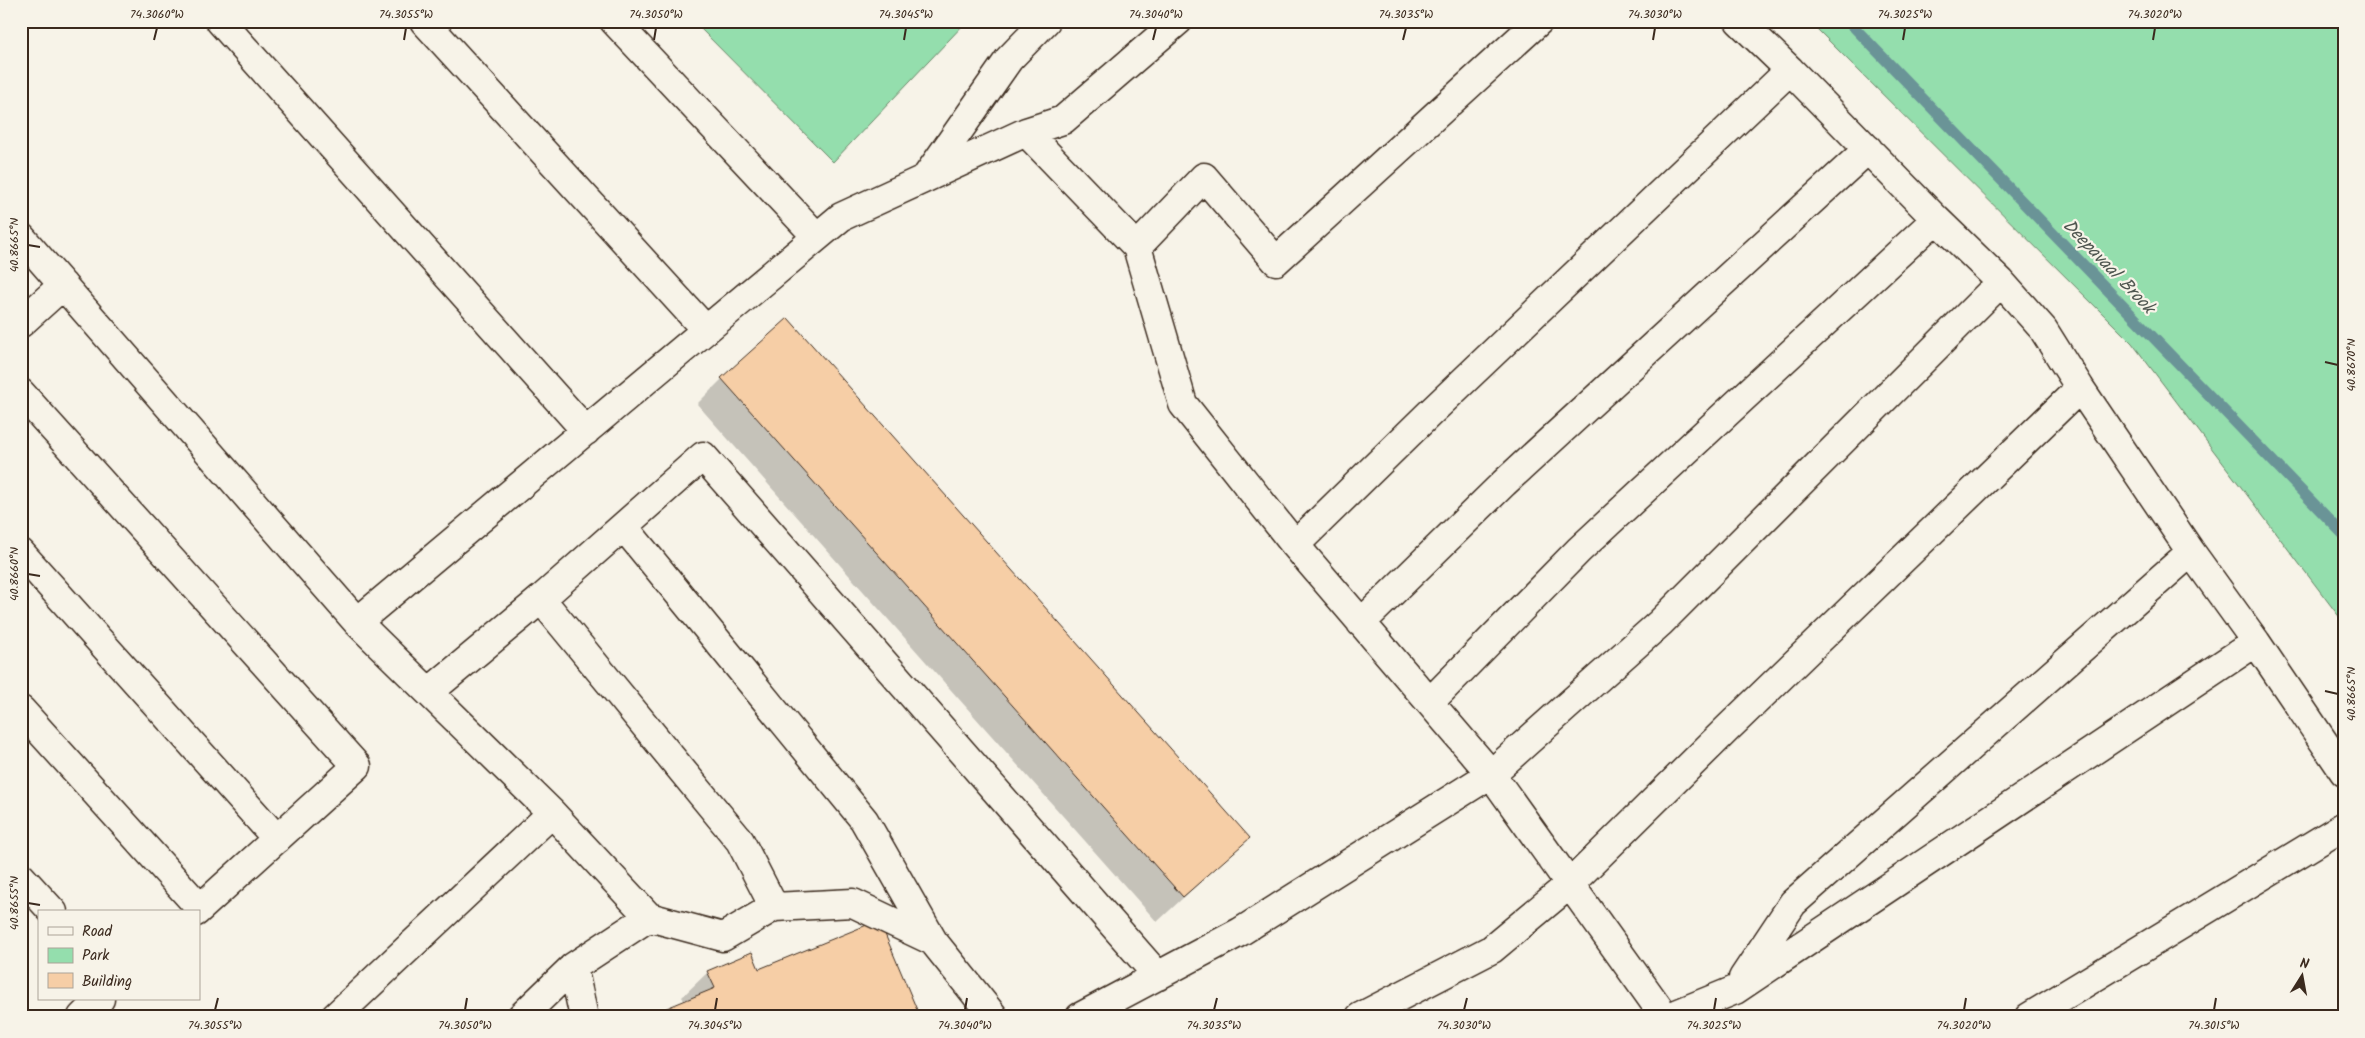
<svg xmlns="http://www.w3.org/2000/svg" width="2365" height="1038" font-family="Kalam,sans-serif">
<rect width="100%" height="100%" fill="#f7f3e8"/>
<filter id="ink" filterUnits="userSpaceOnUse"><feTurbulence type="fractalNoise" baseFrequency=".02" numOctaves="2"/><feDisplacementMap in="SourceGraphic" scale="10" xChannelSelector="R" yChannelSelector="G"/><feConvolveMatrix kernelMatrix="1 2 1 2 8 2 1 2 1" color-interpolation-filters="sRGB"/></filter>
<g filter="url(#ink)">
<path fill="#94dead" stroke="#688466" d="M693 21H967L833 162Z
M1809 21H2344V623L2132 343Z"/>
<path fill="#0003" d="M722 379 1248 838 1157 922 697 404Z
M758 971 685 1002 682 997 708 972Z"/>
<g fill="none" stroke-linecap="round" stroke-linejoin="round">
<path stroke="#6b9497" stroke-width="11" d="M1848 21 2344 535"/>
</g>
<path fill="#f6cea6" stroke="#3b2a1e" d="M788 318 1250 838 1183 897 721 378Z
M879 920 920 1017H645L715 988 707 971 752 952 759 969Z"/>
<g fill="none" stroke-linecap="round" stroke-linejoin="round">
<g stroke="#3b2a1e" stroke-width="31">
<path id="minor" d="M220 21 586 431
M424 21 706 330
M614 21 816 236
M1739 21 1790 70 1936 219 2001 282 2043 329 2080 388 2191 552 2256 642 2344 772
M1026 132 1063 120 1178 21
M927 176 1009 59 1046 21
M21 237 357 622 552 813 649 917 573 967 584 1017
M1137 247 1204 177 1276 261 1539 21
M21 323 63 285
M21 393 357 766 196 912
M624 527 864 820 933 941
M1295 545 1429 414 1790 70
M21 553 277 839
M541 599 703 456 1158 976
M357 622 841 217 1026 132 1137 247 1183 404 1295 545 1491 774 1665 1017
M1361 623 1504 483 1868 149
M429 692 541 599 740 841 774 907 723 937 649 917
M1430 702 1579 550 1936 219
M21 710 200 908
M21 877 53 912
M774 907 853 903 933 941 994 1017
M1743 978 1793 903 2191 552
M82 1017 100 999
M335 1017 552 813
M521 1017 573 967
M1080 1017 1240 932 1491 774 1660 623 2001 282
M1360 1017 1492 949 1570 884 1728 728 2080 388
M1669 1017 1735 990 2256 642
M2029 1017 2344 826"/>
</g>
<use href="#minor" stroke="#f7f3e8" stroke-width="28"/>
</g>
</g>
<path fill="none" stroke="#3b2a1e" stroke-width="2" d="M154 40 157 28M404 40 406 28M654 40 656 28M904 40 906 28M1153 40 1156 28M1403 40 1406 28M1653 40 1655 28M1903 40 1905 28M2153 40 2155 28M28 245 40 247M2325 362 2338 365M28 574 40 576M2325 691 2338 694M28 903 40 905M215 1010 218 998M465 1010 467 998M715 1010 717 998M965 1010 967 998M1214 1010 1217 998M1464 1010 1467 998M1714 1010 1716 998M1964 1010 1966 998M2214 1010 2216 998"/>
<g text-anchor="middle" stroke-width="4.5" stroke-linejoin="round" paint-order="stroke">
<g font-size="18" font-style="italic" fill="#4f5650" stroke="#f7f3e8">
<text transform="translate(2109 266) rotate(46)" y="6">Deepavaal Brook</text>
</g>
</g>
<rect width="2365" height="1038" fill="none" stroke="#f7f3e8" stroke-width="55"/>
<rect x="38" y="910" width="162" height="90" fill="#f7f3e8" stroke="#aca397"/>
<rect x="48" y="927" width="25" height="8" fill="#f7f3e8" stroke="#aca397"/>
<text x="82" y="936" font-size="15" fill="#3b2a1e">Road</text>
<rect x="48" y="948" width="25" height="15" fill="#94dead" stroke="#aca397"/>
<text x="82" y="960" font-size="15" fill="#3b2a1e">Park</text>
<rect x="48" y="973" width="25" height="15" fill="#f6cea6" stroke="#aca397"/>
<text x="82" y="986" font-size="15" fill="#3b2a1e">Building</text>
<g transform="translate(2302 976) rotate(11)" stroke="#f7f3e8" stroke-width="4" paint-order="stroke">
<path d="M0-4L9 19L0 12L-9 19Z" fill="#3b2a1e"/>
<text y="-8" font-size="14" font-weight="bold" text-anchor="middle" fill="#3b2a1e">N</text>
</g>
<rect x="28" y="28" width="2310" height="982" fill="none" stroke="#3b2a1e" stroke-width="2"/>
<g font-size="12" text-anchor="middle" fill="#3b2a1e">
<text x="157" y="18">74.3060°W</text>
<text x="406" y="18">74.3055°W</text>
<text x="656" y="18">74.3050°W</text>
<text x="906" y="18">74.3045°W</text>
<text x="1156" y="18">74.3040°W</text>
<text x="1406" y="18">74.3035°W</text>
<text x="1655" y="18">74.3030°W</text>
<text x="1905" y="18">74.3025°W</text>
<text x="2155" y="18">74.3020°W</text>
<text transform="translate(14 245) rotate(-90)" y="4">40.8665°N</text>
<text transform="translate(2351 365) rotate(-90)" y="4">40.8670°N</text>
<text transform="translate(14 574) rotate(-90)" y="4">40.8660°N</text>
<text transform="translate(2351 694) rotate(-90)" y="4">40.8665°N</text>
<text transform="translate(14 903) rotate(-90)" y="4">40.8655°N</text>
<text x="215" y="1029">74.3055°W</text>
<text x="465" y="1029">74.3050°W</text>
<text x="715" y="1029">74.3045°W</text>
<text x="965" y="1029">74.3040°W</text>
<text x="1214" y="1029">74.3035°W</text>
<text x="1464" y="1029">74.3030°W</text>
<text x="1714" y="1029">74.3025°W</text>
<text x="1964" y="1029">74.3020°W</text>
<text x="2214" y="1029">74.3015°W</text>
</g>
</svg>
